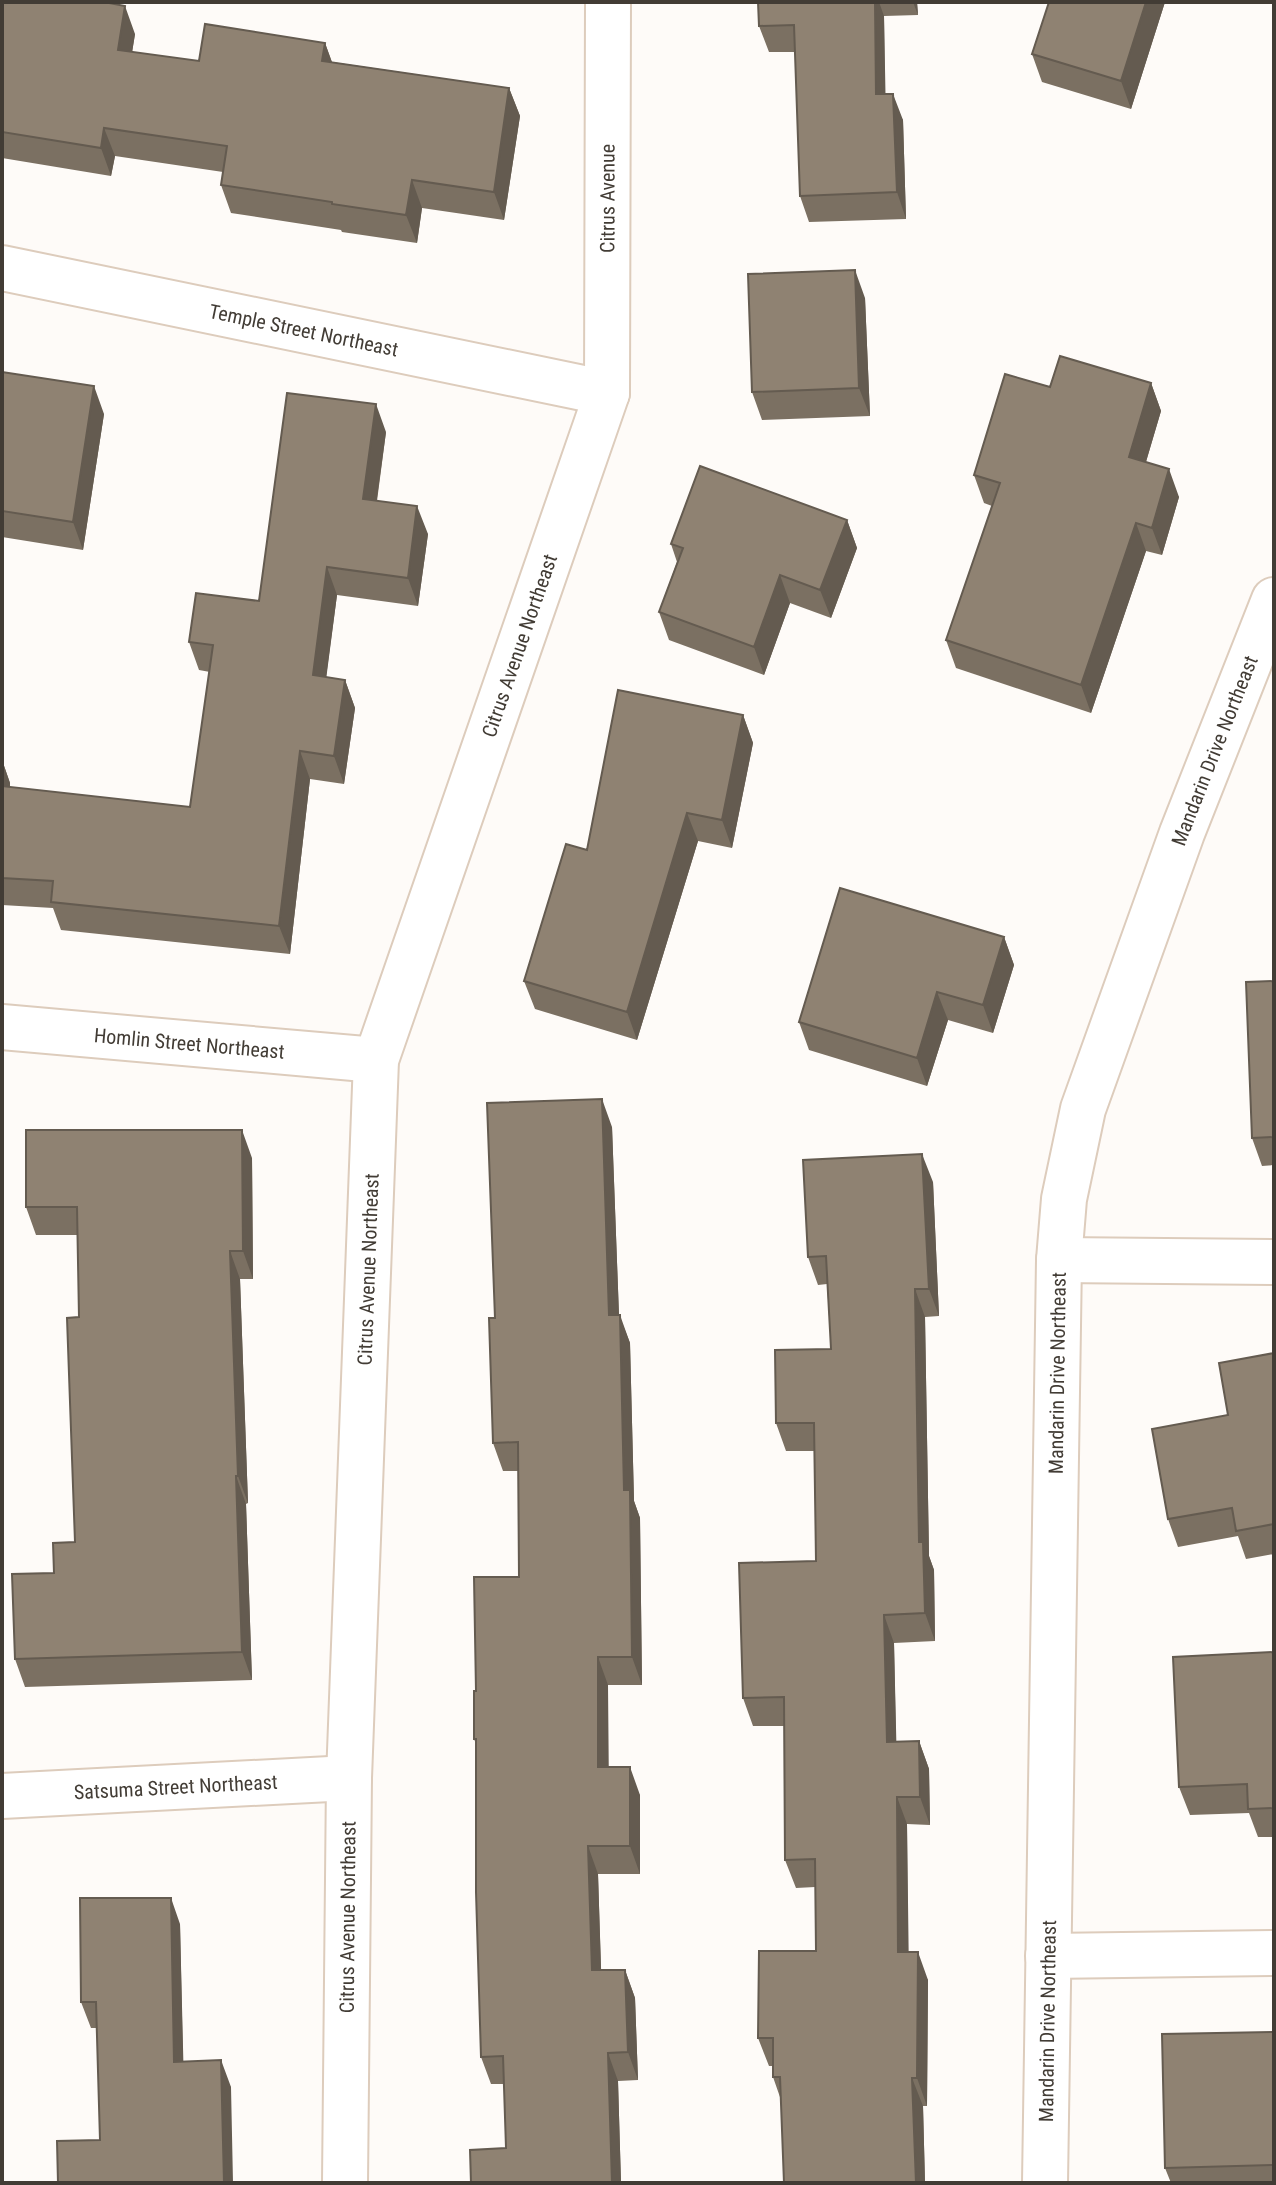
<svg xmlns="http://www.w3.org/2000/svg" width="1276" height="2185" font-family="'Roboto Condensed',sans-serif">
<rect width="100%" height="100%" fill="#fefbf8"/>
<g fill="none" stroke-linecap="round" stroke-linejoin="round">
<g stroke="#ddccbc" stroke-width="48">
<g id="street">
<path id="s1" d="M2 268 607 393"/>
<path id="s2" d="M2 1027 376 1060"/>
<path d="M1059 1260 1274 1262"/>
<path id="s3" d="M2 1796 349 1778"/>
<path d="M1048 1956 1274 1953"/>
<path id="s4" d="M345 2183 349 1778 376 1060 607 393 608 2"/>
<path id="s5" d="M1045 2183 1059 1260 1064 1199 1083 1109 1182 833 1274 600"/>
</g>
</g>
<use href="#street" stroke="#fff" stroke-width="44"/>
</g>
<path fill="#7b7062" d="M2 2 135 34 132 52 199 61 325 43 332 62 509 88 520 116 504 220 422 208 417 243 342 232 341 230 231 213 221 185 223 172 115 156 111 176 2 158Z
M758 2H917L918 15 884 16 885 94 903 120 906 219 809 222 800 196 795 52H769L759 26Z
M1049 2H1165L1131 109 1042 82 1032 54Z
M865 298 870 416 762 420 752 392Z
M2 372 104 414 83 550 2 537Z
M1151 383 1161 411 1146 462 1179 497 1162 555 1146 551 1091 713 956 668 946 640 992 506 984 503 974 475 1050 387Z
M386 432 377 501 428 534 418 606 337 595 326 677 345 680 355 708 344 784 310 779 290 954 61 930 53 908 2 905V760L10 783V787L190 807 210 672 199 670 189 642 259 601Z
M847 520 857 548 831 618 790 603 764 675 669 640 659 612 677 562 671 544Z
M743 715 753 743 732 848 698 841 637 1040 535 1009 524 981 587 850Z
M1004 937 1014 965 993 1033 948 1020 927 1086 809 1050 799 1022Z
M1274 981V1165L1262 1166 1252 1138Z
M612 1127 619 1315 630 1343 634 1501 640 1518 642 1685H608V1767L640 1795V1874H598L601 1970H625L635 1998 638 2080 618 2081 621 2183H471L506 2148 504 2084H491L481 2057 476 1744 474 1739 476 1691 519 1577 518 1471H503L493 1443 495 1318Z
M252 1158 253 1279H240L248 1503 246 1504 252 1680 25 1687 15 1659 54 1573 75 1542 79 1317 78 1235H36L26 1207Z
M933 1182 939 1316 925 1317 929 1556 934 1570 935 1641 894 1643 896 1742 919 1741 929 1769 930 1825 907 1824 908 1952 928 1980 927 2106H923L925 2183H784L781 2100 773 2077V2066H769L758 2038 816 1951 815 1887 796 1888 785 1860 784 1726H753L743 1698 816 1561 814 1451H786L776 1423 831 1349 827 1284 818 1285 808 1257Z
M1274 1353V1554L1246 1559 1238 1536 1178 1547 1168 1519 1228 1415Z
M1274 1652V1837H1258L1249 1813 1190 1815 1179 1787Z
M180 1924 183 2061 231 2087 100 2140 97 2028H91L81 2002Z
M1274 2032V2183H1171L1165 2168Z"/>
<path fill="#645b50" d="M875 2H879L884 16 886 121 876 94Z
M913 2H917L918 15Z
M1146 2H1165L1131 109 1121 81Z
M125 6 135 34 128 78 118 50Z
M325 43 335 71 322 61Z
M509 88 520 116 504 220 494 192Z
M893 94 903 120 906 219 897 192Z
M104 128 115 156 111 176 101 148Z
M412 180 422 208 417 243 406 215Z
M855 270 865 298 870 416 859 388Z
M1151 383 1161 411 1139 485 1129 457Z
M94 386 104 414 83 550 73 522Z
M376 404 386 432 373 527 363 499Z
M1169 469 1179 497 1162 555 1152 528Z
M417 506 428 534 418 606 408 578Z
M847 520 857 548 831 618 820 590Z
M1136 523 1146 551 1091 713 1081 685Z
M327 567 337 595 323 703 313 675Z
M780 575 790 603 764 675 754 647Z
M345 680 355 708 344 784 334 756Z
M743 715 753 743 732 848 722 820Z
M300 751 310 779 290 954 279 926Z
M2 760 10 783 8 813 2 796Z
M687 813 698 841 637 1040 627 1012Z
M1004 937 1014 965 993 1033 983 1005Z
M937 992 948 1020 927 1086 917 1058Z
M602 1099 612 1127 620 1343 609 1315Z
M242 1130 252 1158 253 1279 243 1251Z
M922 1154 933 1182 939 1316 929 1289Z
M230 1251 240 1279 248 1503 238 1476Z
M915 1289 925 1317 929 1556 934 1570 935 1641 925 1613 919 1542Z
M620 1315 630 1343 634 1501 640 1518 642 1685 632 1657 624 1490Z
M236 1476 246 1504 252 1680 242 1652Z
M884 1615 894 1643 897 1770 887 1742Z
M598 1657 608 1685 609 1795 598 1767Z
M919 1741 929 1769 930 1825 920 1797Z
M630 1767 640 1795V1874L630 1846Z
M897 1797 907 1824 909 1980 898 1952Z
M588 1846 598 1874 602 1998 592 1970Z
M171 1898 180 1924 184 2088 174 2062Z
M918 1952 928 1980 927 2106 917 2078Z
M625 1970 635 1998 638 2080 628 2052Z
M608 2053 618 2081 621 2183H612Z
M221 2060 231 2087 233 2183H224Z
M912 2078 923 2106 925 2183H916Z"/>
<path fill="#8f8272" stroke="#645b50" stroke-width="2" d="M2 2H104L125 6 118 50 199 61 205 24 325 43 322 61 509 88 494 192 412 180 406 215 332 204V202L221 185 227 146 104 128 101 148 2 132Z
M758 2H875L876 94H893L897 192 800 196 794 25 759 26Z
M1049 2H1146L1121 81 1032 54Z
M855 270 859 388 752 392 748 274Z
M1060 356 1151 383 1129 457 1169 469 1152 528 1136 523 1081 685 946 640 1000 483 974 475 1005 374 1050 387Z
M2 372 94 386 73 522 2 511Z
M287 393 376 404 363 499 417 506 408 578 327 567 313 675 345 680 334 756 300 751 279 926 51 902 53 881 2 878V786L190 807 213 645 189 642 196 593 259 601Z
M700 466 847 520 820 590 780 575 754 647 659 612 683 548 671 544Z
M618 690 743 715 722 820 687 813 627 1012 524 981 566 844 587 850Z
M840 888 1004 937 983 1005 937 992 917 1058 799 1022Z
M1274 981V1137L1252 1138 1246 982Z
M602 1099 609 1315H620L624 1490H630L632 1657H598V1767H630V1846H588L592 1970H625L628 2052 608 2053 612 2183H471L470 2150 506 2148 503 2056 481 2057 476 1892V1739H474V1691H476L474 1577H519L518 1442 493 1443 489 1318H495L487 1103Z
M26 1130H242L243 1251H230L238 1476H236L242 1652 15 1659 12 1574 54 1573 53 1543 75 1542 67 1318 79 1317 77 1207H26Z
M922 1154 929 1289H915L919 1542H923L925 1613 884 1615 887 1742 919 1741 920 1797H897L898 1952H918L917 2078H912L916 2183H784L780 2077H773V2038H758L759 1951H816L815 1859 785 1860 784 1697 743 1698 739 1563 816 1561 814 1423H776L775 1350 831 1349 826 1256 808 1257 803 1160Z
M1274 1353V1524L1236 1531 1232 1508 1168 1519 1152 1429 1228 1415 1219 1363Z
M1274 1652V1808L1248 1809 1247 1784 1179 1787 1173 1657Z
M80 1898H171L174 2062 221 2060 224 2183H58L57 2141 100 2140 96 2002H81Z
M1274 2032V2165L1165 2168 1162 2034Z"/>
<g text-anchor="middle" stroke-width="8" stroke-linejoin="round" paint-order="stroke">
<g font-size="20" fill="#423c35" stroke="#fff">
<text dy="7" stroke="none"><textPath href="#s4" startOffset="2024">Citrus Avenue</textPath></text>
<text dy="7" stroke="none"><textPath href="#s1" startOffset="308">Temple Street Northeast</textPath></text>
<text dy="7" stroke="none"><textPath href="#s4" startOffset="1562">Citrus Avenue Northeast</textPath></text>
<text dy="7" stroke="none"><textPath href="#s5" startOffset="1458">Mandarin Drive Northeast</textPath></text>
<text dy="7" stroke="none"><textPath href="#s2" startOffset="188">Homlin Street Northeast</textPath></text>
<text dy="7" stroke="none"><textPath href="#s4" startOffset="914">Citrus Avenue Northeast</textPath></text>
<text dy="7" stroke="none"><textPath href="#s5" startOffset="810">Mandarin Drive Northeast</textPath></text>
<text dy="7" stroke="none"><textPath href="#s3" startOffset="174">Satsuma Street Northeast</textPath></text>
<text dy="7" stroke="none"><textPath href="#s4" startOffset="266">Citrus Avenue Northeast</textPath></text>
<text dy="7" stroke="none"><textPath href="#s5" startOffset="162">Mandarin Drive Northeast</textPath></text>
</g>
</g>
<rect width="1276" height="2185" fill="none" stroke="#423c35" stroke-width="8"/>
</svg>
